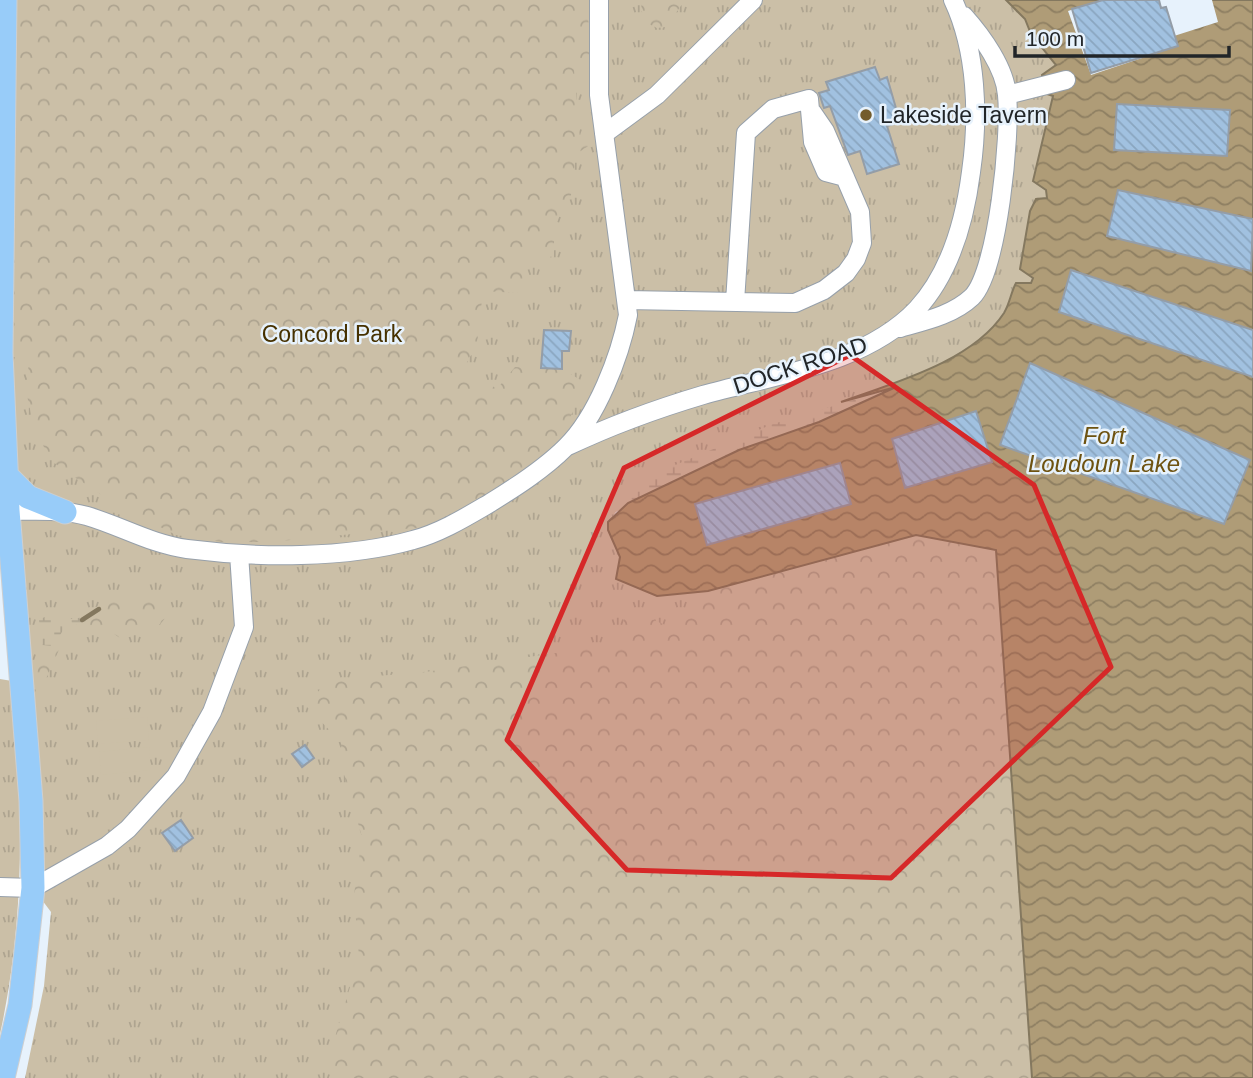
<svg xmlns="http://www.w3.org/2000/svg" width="1253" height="1078" font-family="Arial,sans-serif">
<defs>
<pattern id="grass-tufts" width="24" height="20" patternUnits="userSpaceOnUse" patternTransform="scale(1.75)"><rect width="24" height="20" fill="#cbbfa7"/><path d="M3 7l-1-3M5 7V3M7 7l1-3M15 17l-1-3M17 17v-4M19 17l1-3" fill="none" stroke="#aea490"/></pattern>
<pattern id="forest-crowns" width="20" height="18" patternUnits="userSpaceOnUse" patternTransform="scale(1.75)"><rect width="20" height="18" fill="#cbbfa7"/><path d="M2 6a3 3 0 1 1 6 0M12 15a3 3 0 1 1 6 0" fill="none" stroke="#aea490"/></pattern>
<pattern id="wetland-marsh" width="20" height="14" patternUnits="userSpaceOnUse" patternTransform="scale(1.75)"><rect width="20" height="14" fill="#cbbfa7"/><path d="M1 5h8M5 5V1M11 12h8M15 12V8" fill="none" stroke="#aea490"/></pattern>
<pattern id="water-waves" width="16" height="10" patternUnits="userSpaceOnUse" patternTransform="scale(1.75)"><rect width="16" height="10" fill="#af9c77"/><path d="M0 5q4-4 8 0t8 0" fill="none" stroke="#8e7f62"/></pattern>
<pattern id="building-back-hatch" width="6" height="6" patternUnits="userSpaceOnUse" patternTransform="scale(1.75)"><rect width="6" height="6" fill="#a1c1e0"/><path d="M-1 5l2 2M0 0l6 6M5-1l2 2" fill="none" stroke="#8aa6c0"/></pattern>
</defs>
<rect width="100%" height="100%" fill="#e7f2fc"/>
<path fill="url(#grass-tufts)" d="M0 0H1016L1061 64 1041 263 1004 343 616 512C600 532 615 535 619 555 621 562 618 572 617 579L708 591 1032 1078H25L44 986 51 912 33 888 8 512Z
M0 679 12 681C23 801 26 916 0 1034Z"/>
<path fill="url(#forest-crowns)" d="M11 0H324L339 6 349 0H588L589 60 574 69 580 139 593 143 576 154 571 195 554 226V257L527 255 524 288 517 293 483 291 477 344 464 368 497 389 515 367 562 369 584 382 562 439 530 467 485 496 425 527 270 542H222L176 535 119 506 68 473 53 462 35 432 26 391 29 362 19 346 8 297Z
M642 0H685L666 27 657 28 647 23 641 10Z
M917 535 996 550 1032 1078H330L332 1047 359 957 354 895 362 837 342 767 341 742 306 706 328 680 425 672 624 643V607L672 628 708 591Z
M121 598 168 599 171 603C165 631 145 633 120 638L107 629 66 634 37 699 35 676 42 645H54L63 630 83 624 69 617Z"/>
<path fill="url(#wetland-marsh)" d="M900 386 819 422 739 450 623 507 630 484 773 424Z
M56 611 71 619 85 617 86 621 63 630 54 646 42 645 39 620Z"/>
<path fill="#cbbfa7" d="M147 717 149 740 98 744 96 721Z
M149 747 151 770 101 775 99 752Z"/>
<path fill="url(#water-waves)" stroke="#84785f" stroke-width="2" d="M1006 0H1253V1078H1032L996 550 916 535 708 591 657 596 616 579 620 557 608 530V522L628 503 739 450 819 422 896 387 841 402C893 383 972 362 1004 313 1010 303 1011 292 1016 283H1031L1033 278 1020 269 1030 211 1036 199 1047 198 1046 190 1033 181 1053 96 1047 94 1042 75 1056 65 1031 34 1025 19Z"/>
<path fill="#e7f2fc" d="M1102 0H1212L1218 22 1174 36 1178 46 1091 75 1068 11Z"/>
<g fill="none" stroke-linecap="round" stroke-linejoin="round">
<path stroke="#84785f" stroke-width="4.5" d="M82 620 99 609"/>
</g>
<path fill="url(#building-back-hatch)" stroke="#949da7" stroke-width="2" d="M1103 0H1159L1161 8 1166 7 1178 46 1091 73 1072 9Z
M875 67 880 80 887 77 900 122 887 126 899 164 867 174 860 151 848 155 830 106 824 108 819 93 829 90 826 82Z
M1117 104 1230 110 1227 156 1114 150Z
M1118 190 1253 219 1251 271 1107 236Z
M1071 270 1253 330V377L1059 312Z
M544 330 571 331 569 351H562V369L541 368Z
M1030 363 1250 460 1224 524 1000 445Z
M976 411 992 462 905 488 892 439Z
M840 463 851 504 707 545 695 504Z
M305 745 314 758 302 767 292 754Z
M181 820 193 838 175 851 162 833Z"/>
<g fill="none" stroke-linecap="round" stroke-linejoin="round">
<g stroke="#97a0aa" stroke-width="20">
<path id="minor" d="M1007 95 1066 80
M604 134 657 95 753 0
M627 300 795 303 824 290 846 273 856 259 862 243 860 212 825 131 812 112
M735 302 746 133 773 109 809 99 813 142 826 172 845 177
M900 328C925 321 953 315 972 297 998 271 1011 133 1007 95 1005 68 982 36 964 16
M568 446C612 425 656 409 703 395 773 375 864 365 917 309 950 273 965 219 971 172 979 117 977 51 953 0
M8 511C34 511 62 509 87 516 121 526 151 544 187 549 257 558 346 559 413 540 440 533 466 517 490 503 516 487 544 469 566 447 597 417 620 356 628 315L599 95V0
M0 887 33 888 107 846 128 829 176 776 212 712 244 627 239 554"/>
</g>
<g stroke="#cecfd0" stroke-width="25">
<path id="major" d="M7 476 28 497 65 512
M3 1078 20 1005 33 888 31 801 8 511 1 353 5 0"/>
</g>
<use href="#minor" stroke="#fff" stroke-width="18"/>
<use href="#major" stroke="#98ccf9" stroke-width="23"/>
</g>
<path fill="#d62828" fill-opacity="0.2" stroke="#d62828" stroke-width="5" stroke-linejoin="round" d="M850 355 1034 485 1111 667 891 878 627 870 507 740 624 468Z"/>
<circle fill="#735c2c" stroke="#e7f2fc" stroke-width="2.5" cx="866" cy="115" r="7"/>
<g text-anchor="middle" stroke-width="5" stroke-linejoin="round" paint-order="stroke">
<g font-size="23" fill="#212528" stroke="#e7f2fc" text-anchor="start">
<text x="880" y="123">Lakeside Tavern</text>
</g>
<g font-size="23" fill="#463100" stroke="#e7f2fc">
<text x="332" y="342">Concord Park</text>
</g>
<g font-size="23" fill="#212528" stroke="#e7f2fc">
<text transform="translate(800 365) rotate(-18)" y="8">DOCK ROAD</text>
</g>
<g font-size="24" font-style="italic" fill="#6e5311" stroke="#e7f2fc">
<text x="1104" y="444">Fort<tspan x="1104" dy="28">Loudoun Lake</tspan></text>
</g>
</g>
<path d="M1015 46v10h214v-10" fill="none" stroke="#212528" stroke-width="3.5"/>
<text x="1026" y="46" font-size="21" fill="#212528" stroke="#e7f2fc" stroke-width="5" paint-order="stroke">100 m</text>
</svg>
